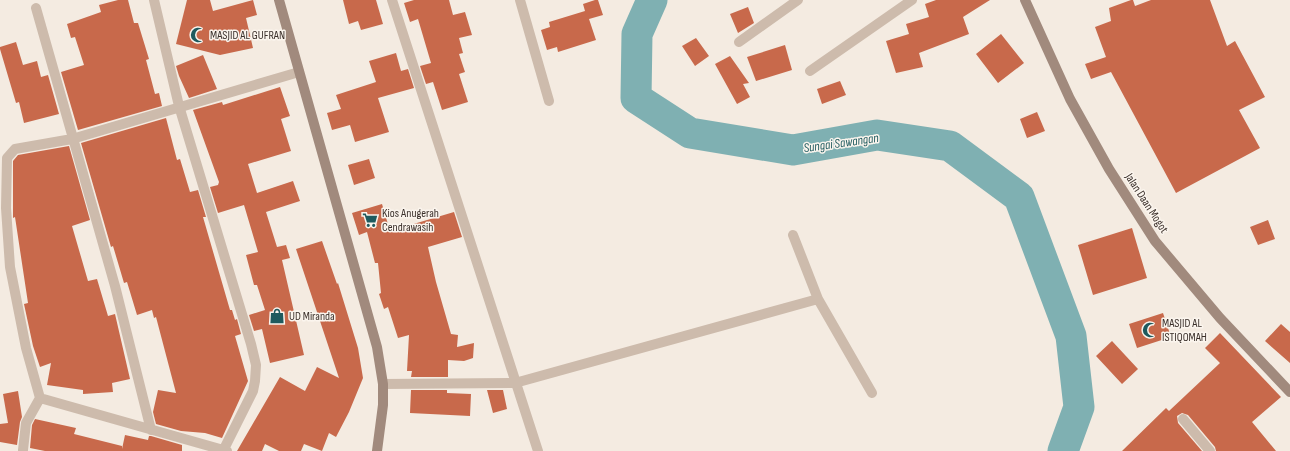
<svg xmlns="http://www.w3.org/2000/svg" width="1290" height="451" font-family="'Sofia Sans Condensed',sans-serif">
<rect width="100%" height="100%" fill="#f4ebe1"/>
<g fill="none" stroke-linecap="round" stroke-linejoin="round">
<path stroke="#7fb0b2" stroke-width="31" d="M652 0 637 34 636 98 690 133 793 150 877 135 950 146 1019 197 1071 336 1079 407 1063 451"/>
</g>
<path fill="#c8694b" d="M118 0H128L134 23H138L149 59 146 60 155 94 159 93 162 106 78 130 61 72 84 65 75 37 71 38 67 24 101 12 99 5Z
M187 0H210L213 11 253 0 257 15 246 18 253 48 220 55 176 44Z
M343 0H376L383 24 361 30 358 21 349 24Z
M414 0H449L453 15 465 12 472 35 459 38 463 53 459 54 465 72 459 74 468 102 442 110 433 82 426 84 420 66 431 63 418 19 410 22 404 3Z
M595 0H598L603 15 589 19 596 40 558 52 557 47 547 50 541 30 550 27 549 22 585 11 583 4Z
M936 0H990L963 17 969 34 919 53 923 67 896 73 886 41 909 34 906 24 929 17 925 4Z
M1131 0H1133L1135 6 1151 0H1210L1227 46 1235 41 1265 97 1239 110 1260 148 1176 193 1111 72 1091 79 1085 64 1106 57 1095 27 1111 21 1109 8Z
M748 7 754 23 738 33 730 14Z
M1001 34 1024 63 998 83 976 54Z
M696 38 709 56 695 66 682 46Z
M16 42 23 65 37 61 41 77 48 75 59 114 24 123 19 102 16 103 0 49V47Z
M785 45 792 70 756 81 747 57Z
M396 53 401 71 408 69 414 88 378 98 389 132 355 142 350 125 332 130 327 113 341 109 336 95 376 82 369 61Z
M203 55 217 89 189 98 179 76 176 66Z
M730 56 749 83 743 84 750 97 737 104 715 64Z
M840 81 846 95 822 104 817 89Z
M280 87 290 116 281 119 291 151 248 164 257 193 293 181 300 201 266 212 277 247 286 245 290 258 282 260 304 355 270 363 262 329 254 331 249 315 265 310 257 285H254L246 255 258 252 244 205 218 213 210 187 218 185 219 182 193 110 222 102 223 105Z
M1037 112 1045 131 1027 138 1020 119Z
M166 118 177 160 180 159 190 192 198 190 206 217H203L230 310H232L235 320 237 319 241 334 235 336 248 381 222 438 205 433 181 431 156 424 153 412 158 390 176 393 156 317 154 318 152 310 137 315 127 282 124 283 113 246 111 247 81 143Z
M69 146 90 220 72 226 88 281 97 279 108 316 115 314 130 379 112 383 113 392 83 394V390L47 385 51 363 40 367 33 346 24 304 28 303 15 217 13 218V161L18 155Z
M369 159 375 178 354 185 348 165Z
M382 204 390 231 454 212 462 237 428 247 436 282 451 334 458 335 457 347 474 343 473 358 464 361 448 360V377H411L412 371H407L409 335 398 338 388 307 384 309 379 294 381 293 378 263H375L367 232 359 235 352 213Z
M1268 220 1275 239 1258 245 1250 227Z
M1132 228 1147 278 1093 295 1078 245Z
M322 241 337 284 338 283 358 348 363 378 349 412 336 437 329 433 322 451 304 444 301 451H279L265 444 262 451H237L280 377 305 391 317 367 339 378 296 249Z
M1163 313 1171 337 1137 348 1129 324Z
M1281 324 1290 332V363L1265 341Z
M1220 333 1281 397 1252 422 1276 451H1216L1215 447 1188 415 1182 413 1177 416 1178 423 1202 451H1122L1166 408 1169 411 1220 363 1205 348Z
M1112 341 1138 369 1122 384 1096 356Z
M411 390H447V393L471 394 470 416 410 413Z
M487 390H503L507 409 493 413Z
M18 391 22 417 20 422 17 445 0 442V424L8 423 3 394Z
M35 419 76 428 74 434 122 446V449L125 435 148 440 149 436H151L182 445V451H45L30 448 32 425Z"/>
<g fill="none" stroke-linecap="round" stroke-linejoin="round">
<path stroke="#cdbbac" stroke-width="10" d="M154 0 179 106 251 344 256 365 255 381 253 391 224 449
M392 0 538 451
M520 0 549 101
M36 8 115 286 151 430
M739 42 798 0
M810 71 912 0
M793 235 818 299 872 393
M383 384 515 383 818 299
M40 398 26 348 10 267 6 208 7 158 15 149 72 139 299 72
M40 398 227 451
M1183 419 1210 451
M23 450 26 423 40 398"/>
<path stroke="#a18a7d" stroke-width="10" d="M279 0 377 347 383 384V405L377 451
M1025 0 1070 99 1109 169 1155 241 1220 318 1290 392"/>
</g>
<defs>
<g id="mosque-bare" transform="scale(1.2)"><path d="M3.5-4.9A6 6 0 1 0 3.5 4.9A5 5 0 1 1 3.5-4.9Z" fill="#1f5a5e" stroke="#fbf5ee" stroke-width="2.5" paint-order="stroke"/></g>
<g id="supermarket-bare" transform="scale(1.2)"><path d="M-6-5.5h2.5l.6 2H6L4.5 2H-2.5L-4.4-4H-6ZM-1.5 3.2a1.3 1.3 0 1 0 .1 0ZM3 3.2a1.3 1.3 0 1 0 .1 0Z" fill="#1f5a5e" stroke="#fbf5ee" stroke-width="2.5" paint-order="stroke"/></g>
<g id="shop-bare" transform="scale(1.2)"><path d="M-5-2.5h2.3a2.7 3.5 0 0 1 5.4 0H5L5.5 6h-11ZM-1.5-2.5h3a1.5 2.3 0 0 0-3 0Z" fill="#1f5a5e" stroke="#fbf5ee" stroke-width="2.5" paint-order="stroke"/></g>
</defs>
<g fill-rule="evenodd">
<use href="#mosque-bare" x="198" y="35"/>
<use href="#supermarket-bare" x="370" y="220"/>
<use href="#shop-bare" x="277" y="316"/>
<use href="#mosque-bare" x="1150" y="330"/>
</g>
<g text-anchor="middle" stroke-width="3" stroke-linejoin="round" paint-order="stroke">
<g font-size="12" fill="#3b302b" stroke="#fbf5ee" text-anchor="start">
<text x="210" y="39">MASJID AL GUFRAN</text>
<text x="382" y="217">Kios Anugerah<tspan x="382" dy="14">Cendrawasih</tspan></text>
<text x="289" y="320">UD Miranda</text>
<text x="1162" y="327">MASJID AL<tspan x="1162" dy="14">ISTIQOMAH</tspan></text>
</g>
<g font-size="12" fill="#3b302b" stroke="#fbf5ee">
<text transform="translate(1147 203) rotate(57)" y="4">Jalan Daan Mogot</text>
</g>
<g font-size="13" font-style="italic" fill="#1f5a5e" stroke="#fbf5ee">
<text transform="translate(841 142) rotate(-8)" y="5">Sungai Sawangan</text>
</g>
</g>
</svg>
